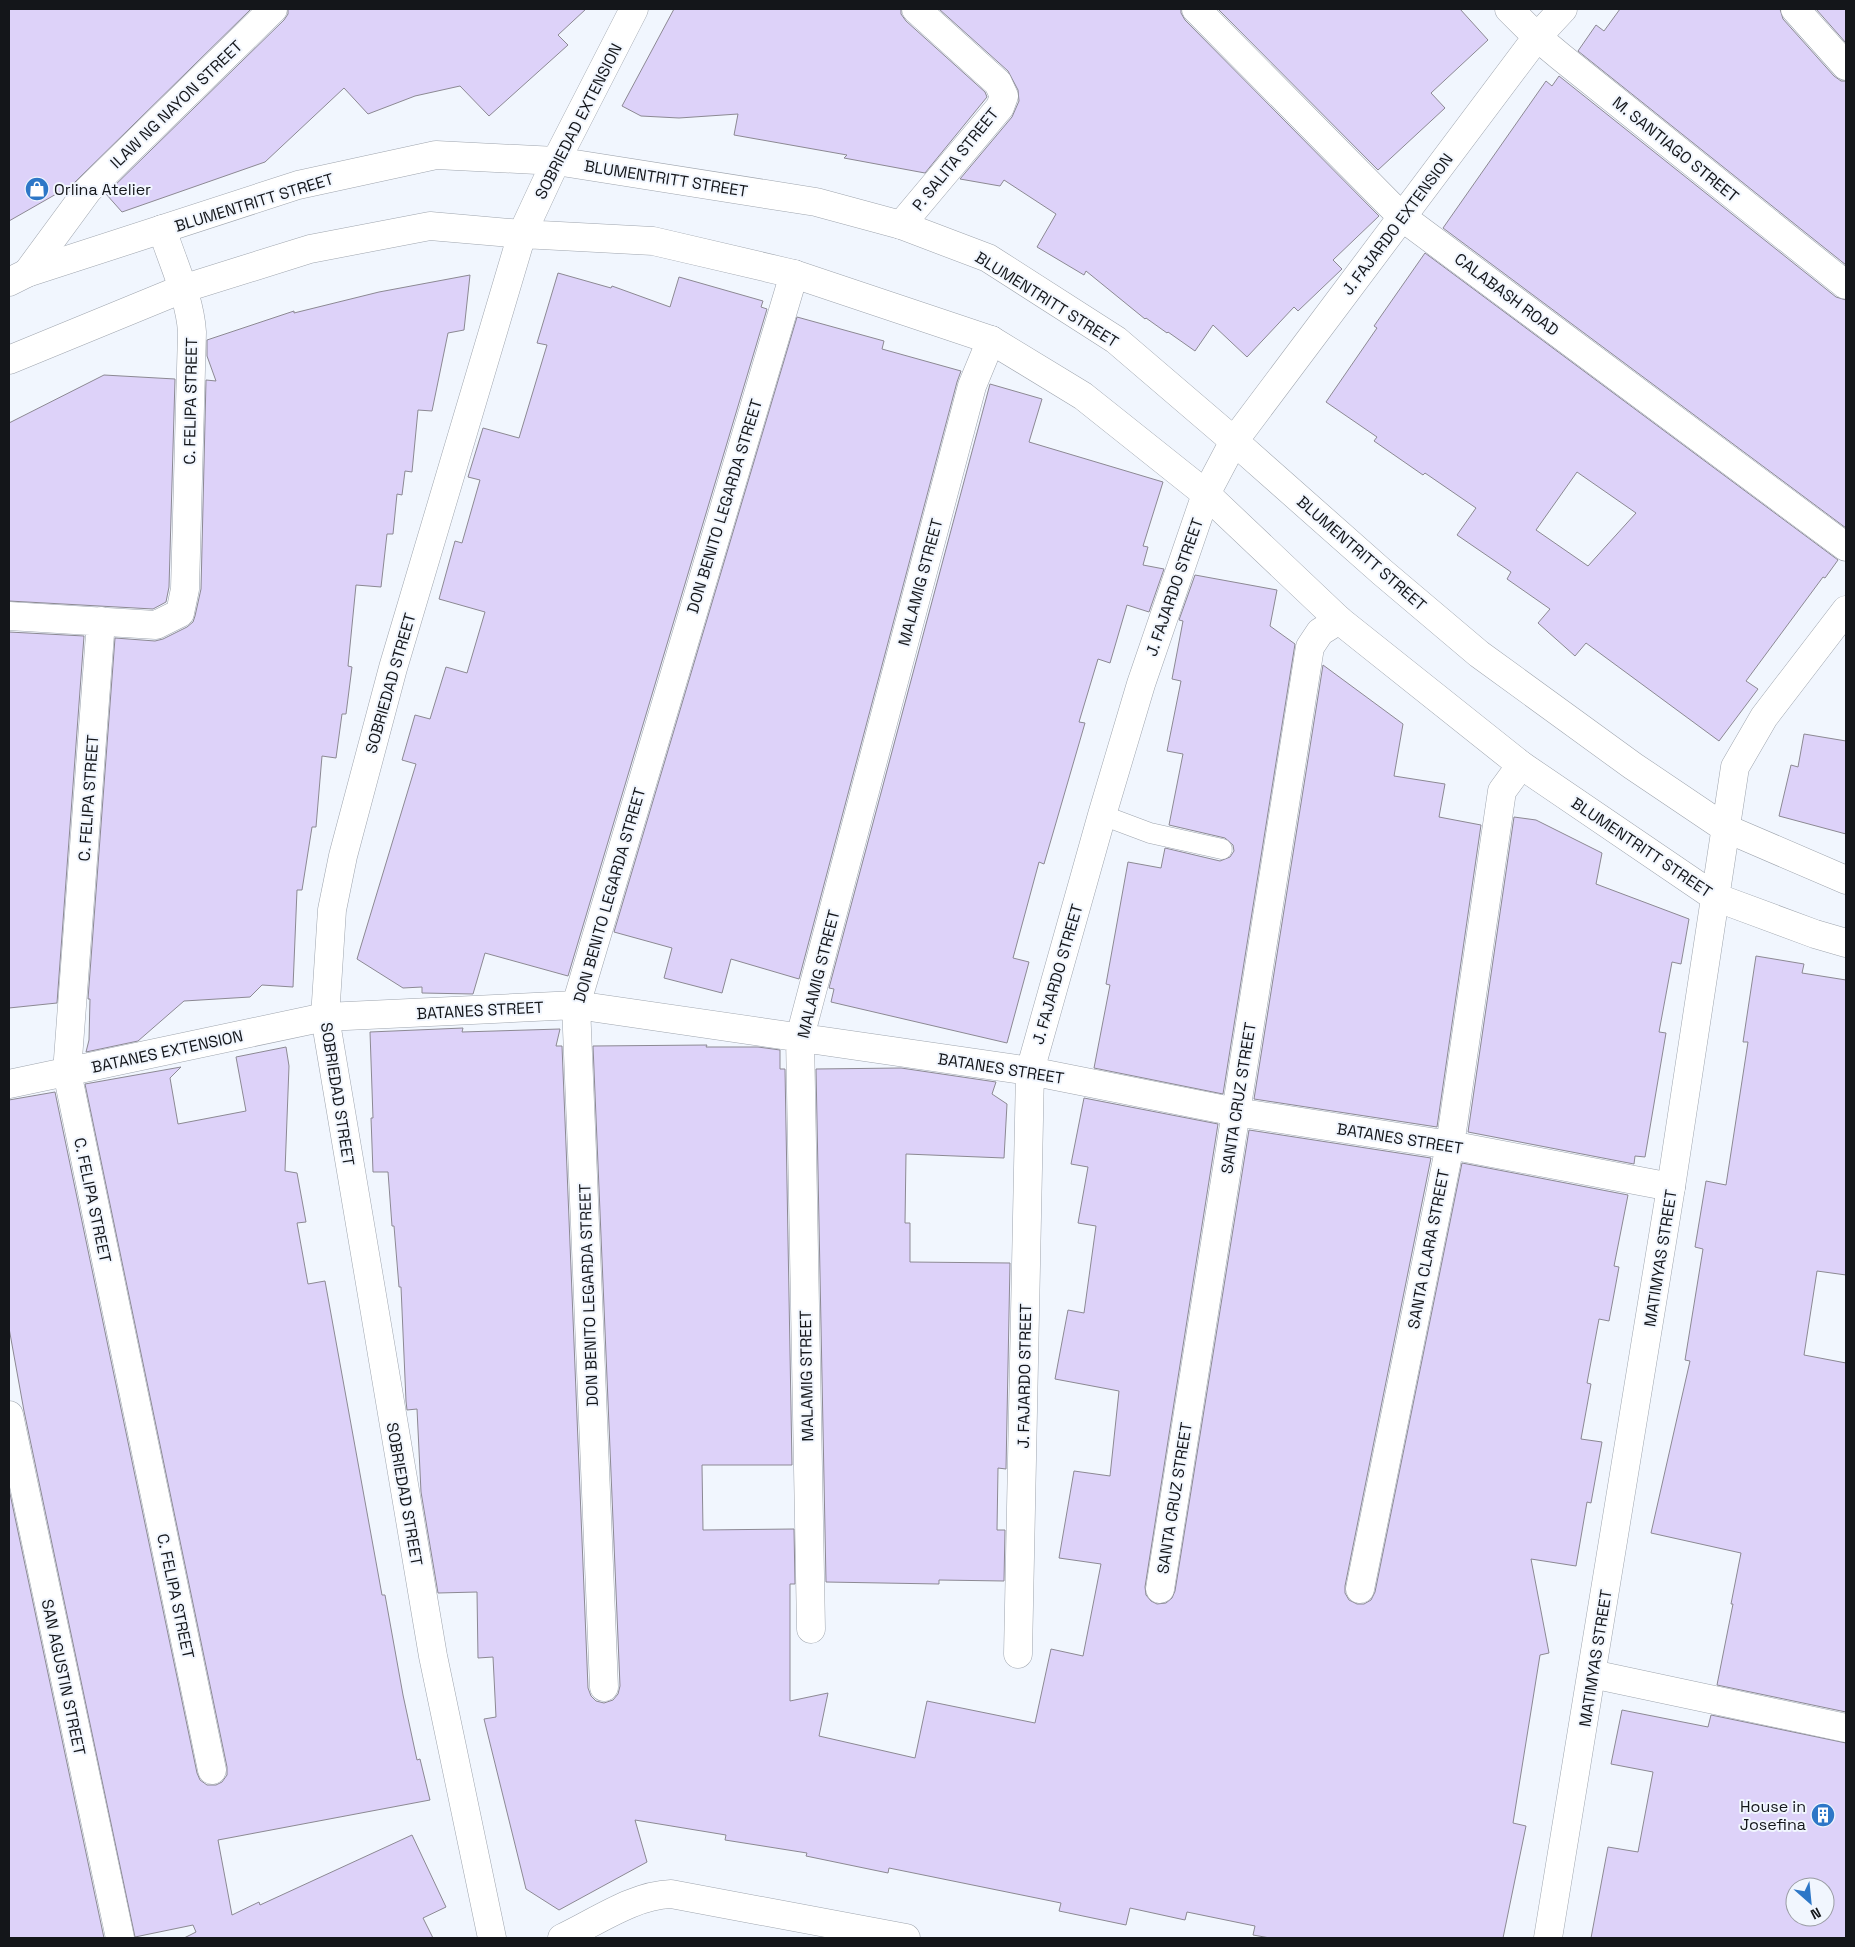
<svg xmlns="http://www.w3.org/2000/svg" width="1855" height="1947" font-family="'Space Grotesk',sans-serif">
<rect width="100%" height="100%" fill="#f1f6fe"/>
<path fill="#ddd2f9" stroke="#8c8993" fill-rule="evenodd" d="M9 9H251L72 185 9 221Z
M288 9H586L558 35 568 45 489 116 460 86 415 96 368 114 344 88 265 162 122 212 106 194 284 20 288 14Z
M674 9H901V14L906 21 985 92 987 97 925 173 844 158 847 155 734 135 738 114 679 118 641 116 622 106Z
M939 9H1181V13L1185 20 1379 216 1333 260 1342 269 1298 311 1294 307 1247 357 1213 325 1195 351 1168 332 1167 333 1146 318 1145 319 1086 271 1084 275 1037 247 1056 214 1004 180 1000 186 960 179 1012 117 1019 101 1018 90 1008 71Z
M1218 9H1460L1488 40 1431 93 1445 108 1378 170Z
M1620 9H1780L1783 19 1834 76 1841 81H1846V265L1578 51 1596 25 1604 31Z
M1816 9H1846V43Z
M1559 76 1836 297 1846 300V528L1443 228 1546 81 1552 86Z
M1425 253 1838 560 1825 578 1823 577 1746 681 1758 689 1719 741 1586 643 1575 656 1538 623 1550 609 1507 579 1511 572 1457 535 1476 508 1425 473 1423 475 1374 441 1377 437 1326 402 1377 328 1374 326ZM1577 472 1636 513 1588 566 1536 530Z
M558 273 611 288 612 286 670 307 679 277 763 301 761 307 767 309 568 976 485 953 473 994 422 993V987L403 988 357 959 416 764 402 760 415 715 430 719 446 667 467 673 485 612 439 599 455 541 462 543 480 480 468 477 483 428 519 438 547 345 537 343Z
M470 275 464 330 448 333 432 411 418 410 412 472 405 471 402 495 397 494 393 534H387L381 587 356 585 348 666 352 667 346 714H342L336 758 322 756 316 827H312L302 890H297L293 987 262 985 250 997 184 1001 138 1041 86 1052 89 1040 90 999H88L115 638 155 641 163 639 187 627 193 622 195 616 201 589 206 380 216 381 207 356V340L294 311V313L379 292Z
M797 317 884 341 882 349 961 371 957 382 799 979 731 959 722 993 664 978 672 948 614 932Z
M104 375 175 379 169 587 166 602 153 609 9 601V423Z
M990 384 1042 399 1029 442 1163 482 1143 546 1148 547 1143 565 1164 569 1149 612 1127 605 1110 663 1098 659 1079 722 1085 723 1044 864 1039 862 1013 958 1029 962 1007 1043 831 1002 834 989 829 988Z
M1195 575 1277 590 1270 626 1295 644 1223 1094 1094 1068 1110 985 1106 984 1128 862 1161 868 1165 848 1220 861 1230 857 1234 851 1233 845 1225 838 1169 825 1183 754 1167 751 1181 681 1172 679 1183 621 1179 620Z
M9 632 84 636 57 1003 9 1008Z
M1323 665 1403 724 1394 776 1445 784 1439 817 1481 825 1437 1127 1254 1099Z
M1804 734 1846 741V834L1779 816 1791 765 1798 767Z
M1514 817 1536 820 1602 853 1596 884 1689 919 1681 964 1672 962 1659 1032 1666 1033 1645 1157 1635 1156 1634 1164 1468 1132Z
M1756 956 1804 964 1802 973 1846 980V1275L1817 1271 1804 1355 1846 1363V1712L1717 1685 1733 1604H1731L1741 1553 1651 1533 1690 1361 1685 1360 1703 1249 1695 1247 1706 1181 1726 1185 1748 1042H1743Z
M463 1028 462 1032 560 1029 556 1046H562L588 1688 591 1696 596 1701 604 1703 613 1700 618 1694 620 1686 593 1046 707 1045 706 1047H758L780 1050V1069H785L792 1465H702L703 1530 794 1529 795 1584H790V1701L828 1693 819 1736 915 1758 927 1701 1035 1723 1051 1649 1083 1656 1101 1564 1059 1558 1074 1471 1110 1476 1119 1391 1055 1379 1068 1310 1084 1313 1096 1226 1078 1223 1088 1167 1071 1164 1084 1098 1218 1124 1145 1587 1146 1595 1151 1601 1157 1604 1166 1603 1172 1598 1175 1591 1249 1130 1431 1158 1345 1586V1593L1349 1600 1357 1604H1364L1371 1600 1375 1592 1462 1163 1628 1195 1614 1266 1619 1267 1609 1321 1599 1319 1587 1383 1591 1384 1581 1439 1602 1442 1591 1503 1587 1502 1576 1566 1531 1559 1549 1653 1540 1655 1513 1823 1526 1826 1503 1938H1270L1253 1935 1255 1926 1187 1912 1185 1920 1130 1908 1126 1925 1059 1911 1061 1903 889 1868 888 1873 806 1856 807 1853 725 1840 726 1835 635 1820 647 1862 559 1910 526 1889 484 1719 496 1717 493 1657 478 1658 477 1592 438 1593 421 1492 417 1409 407 1410 406 1401 401 1287H399L394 1226H392L388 1172H373L371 1118H373L370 1032Z
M286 1047 289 1066 285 1171 297 1173 306 1222 297 1223 308 1284 325 1281 382 1595H385L403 1695 417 1760 420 1759 430 1800 218 1840 232 1915 259 1902 260 1905 412 1835 446 1907 423 1918 433 1938H184L196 1932 193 1925 135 1937 24 1411 9 1328V1100L55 1092 197 1773 200 1780 207 1785H216L222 1782 227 1775V1767L85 1084 181 1067 170 1078 178 1124 246 1111 236 1057Z
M901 1068 996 1082 992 1094 1007 1104 1004 1158 906 1154 905 1223H910V1262L1010 1263 1006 1469 998 1468 997 1530H1005L1004 1581 939 1580V1584L826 1582 816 1069Z
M9 1489 104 1938H9Z
M1622 1710 1708 1727 1711 1715 1846 1743V1938H1591L1608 1847 1638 1852 1653 1772 1611 1764ZM1795 1887H1825V1917H1795Z"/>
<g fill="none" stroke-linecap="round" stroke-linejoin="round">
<g stroke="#9fa5ae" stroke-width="21">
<path id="lane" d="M1102 815 1150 833 1222 849"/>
</g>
<g stroke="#9fa5ae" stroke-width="29">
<path id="street" d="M1196 9 1402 217 1846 547
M1509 9 1537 37 1561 57 1846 285
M1795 9 1846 66
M901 225 1000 107 1004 96 998 83 916 9
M27 273 88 190 273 9
M9 616 156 625 180 613 185 589 192 332C190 298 172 261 162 229
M101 621 67 1072 212 1770
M9 1084 325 1017 576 1005 1030 1071 1236 1112 1450 1145 1671 1187
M9 1415 120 1938
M1160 1589 1310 647 1320 632 1339 620
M1360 1589 1450 1145 1502 791 1521 765
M811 1629 800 1037 972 386 991 340
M1018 1654 1030 1071 1102 815 1141 684 1206 494 1234 441 1537 37 1563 9
M1592 1674 1846 1728
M604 1687 576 1005 794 274"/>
</g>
<g stroke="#9fa5ae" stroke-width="29">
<path id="secondary" d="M9 282 27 273 298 185 436 155 556 161 816 202 901 225 988 258 1116 340 1234 441 1382 572 1479 654 1633 766 1725 828 1846 880
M9 360 182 289 310 249 430 226 522 234 653 241 794 274 991 340 1083 396 1206 494 1339 620 1521 765 1715 897 1815 934 1846 943
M492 1938 433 1656 325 1017 332 910 343 856 393 668 522 234 556 161 634 9
M562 1938C596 1922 634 1895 671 1894L906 1938
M1548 1938 1671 1187 1735 767 1764 717 1846 610"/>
</g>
<use href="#lane" stroke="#fff" stroke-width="20"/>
<use href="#street" stroke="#fff" stroke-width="28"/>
<use href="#secondary" stroke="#fff" stroke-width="28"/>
</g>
<defs>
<g id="shop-disc" transform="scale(1.25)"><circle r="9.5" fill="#2d77c7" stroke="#f1f6fe"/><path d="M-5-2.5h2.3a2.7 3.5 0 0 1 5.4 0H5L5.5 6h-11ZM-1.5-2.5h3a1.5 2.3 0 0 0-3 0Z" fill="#fff"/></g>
<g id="building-disc" transform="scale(1.25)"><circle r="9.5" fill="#2d77c7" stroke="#f1f6fe"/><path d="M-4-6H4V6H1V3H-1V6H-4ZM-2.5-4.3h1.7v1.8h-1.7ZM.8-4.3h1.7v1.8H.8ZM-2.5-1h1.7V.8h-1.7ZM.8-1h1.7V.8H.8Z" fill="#fff"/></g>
</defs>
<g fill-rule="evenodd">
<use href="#shop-disc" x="37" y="189"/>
<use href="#building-disc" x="1823" y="1815"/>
</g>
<g text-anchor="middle" stroke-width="4" stroke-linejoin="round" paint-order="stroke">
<g font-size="16" fill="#14161a" stroke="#f1f6fe">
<text transform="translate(176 104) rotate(-44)" y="6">ILAW NG NAYON STREET</text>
<text transform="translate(578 121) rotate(-63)" y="6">SOBRIEDAD EXTENSION</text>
<text transform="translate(1676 149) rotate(39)" y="6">M. SANTIAGO STREET</text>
<text transform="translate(955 159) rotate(-51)" y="6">P. SALITA STREET</text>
<text transform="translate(666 178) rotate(9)" y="6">BLUMENTRITT STREET</text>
<text transform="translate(254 202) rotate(-17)" y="6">BLUMENTRITT STREET</text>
<text transform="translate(1397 224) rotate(-53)" y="6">J. FAJARDO EXTENSION</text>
<text transform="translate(1507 294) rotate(37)" y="6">CALABASH ROAD</text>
<text transform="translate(1047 299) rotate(32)" y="6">BLUMENTRITT STREET</text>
<text transform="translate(190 401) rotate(-89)" y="6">C. FELIPA STREET</text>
<text transform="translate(724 506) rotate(-73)" y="6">DON BENITO LEGARDA STREET</text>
<text transform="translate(1362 553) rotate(41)" y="6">BLUMENTRITT STREET</text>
<text transform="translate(920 582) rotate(-75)" y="6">MALAMIG STREET</text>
<text transform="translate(1174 587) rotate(-71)" y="6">J. FAJARDO STREET</text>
<text transform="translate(390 683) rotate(-74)" y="6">SOBRIEDAD STREET</text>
<text transform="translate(88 798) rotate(-86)" y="6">C. FELIPA STREET</text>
<text transform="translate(1642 847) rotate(34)" y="6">BLUMENTRITT STREET</text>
<text transform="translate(609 895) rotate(-74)" y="6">DON BENITO LEGARDA STREET</text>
<text transform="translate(818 974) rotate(-76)" y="6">MALAMIG STREET</text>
<text transform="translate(1057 974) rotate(-74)" y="6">J. FAJARDO STREET</text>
<text transform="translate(480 1010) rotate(-3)" y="6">BATANES STREET</text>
<text transform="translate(167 1051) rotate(-12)" y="6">BATANES EXTENSION</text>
<text transform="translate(1001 1068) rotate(9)" y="6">BATANES STREET</text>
<text transform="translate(338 1094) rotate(81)" y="6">SOBRIEDAD STREET</text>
<text transform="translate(1238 1098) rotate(-81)" y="6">SANTA CRUZ STREET</text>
<text transform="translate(1400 1138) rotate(9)" y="6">BATANES STREET</text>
<text transform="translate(93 1200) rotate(78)" y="6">C. FELIPA STREET</text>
<text transform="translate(1428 1249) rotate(-79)" y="6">SANTA CLARA STREET</text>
<text transform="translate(1660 1258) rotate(-81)" y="6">MATIMYAS STREET</text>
<text transform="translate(588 1295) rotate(-92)" y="6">DON BENITO LEGARDA STREET</text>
<text transform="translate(806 1376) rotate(-91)" y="6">MALAMIG STREET</text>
<text transform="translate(1024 1376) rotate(-89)" y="6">J. FAJARDO STREET</text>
<text transform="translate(405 1494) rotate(80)" y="6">SOBRIEDAD STREET</text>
<text transform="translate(1174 1498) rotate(-81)" y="6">SANTA CRUZ STREET</text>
<text transform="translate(176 1596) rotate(78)" y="6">C. FELIPA STREET</text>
<text transform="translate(1595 1658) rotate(-81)" y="6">MATIMYAS STREET</text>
<text transform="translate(64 1677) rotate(78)" y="6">SAN AGUSTIN STREET</text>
</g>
<g font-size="16" fill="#14161a" stroke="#f1f6fe" text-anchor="start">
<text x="54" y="195">Orlina Atelier</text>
<text x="1806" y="1812" text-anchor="end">House in<tspan x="1806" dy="18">Josefina</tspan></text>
</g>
</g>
<rect width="1855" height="1947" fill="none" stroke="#14161a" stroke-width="20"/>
<g transform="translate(1810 1902) rotate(153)"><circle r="24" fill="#f1f6fe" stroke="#999ca3"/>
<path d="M0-4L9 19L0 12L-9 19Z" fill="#2d77c7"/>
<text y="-8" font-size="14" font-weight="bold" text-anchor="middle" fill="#14161a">N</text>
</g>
</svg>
